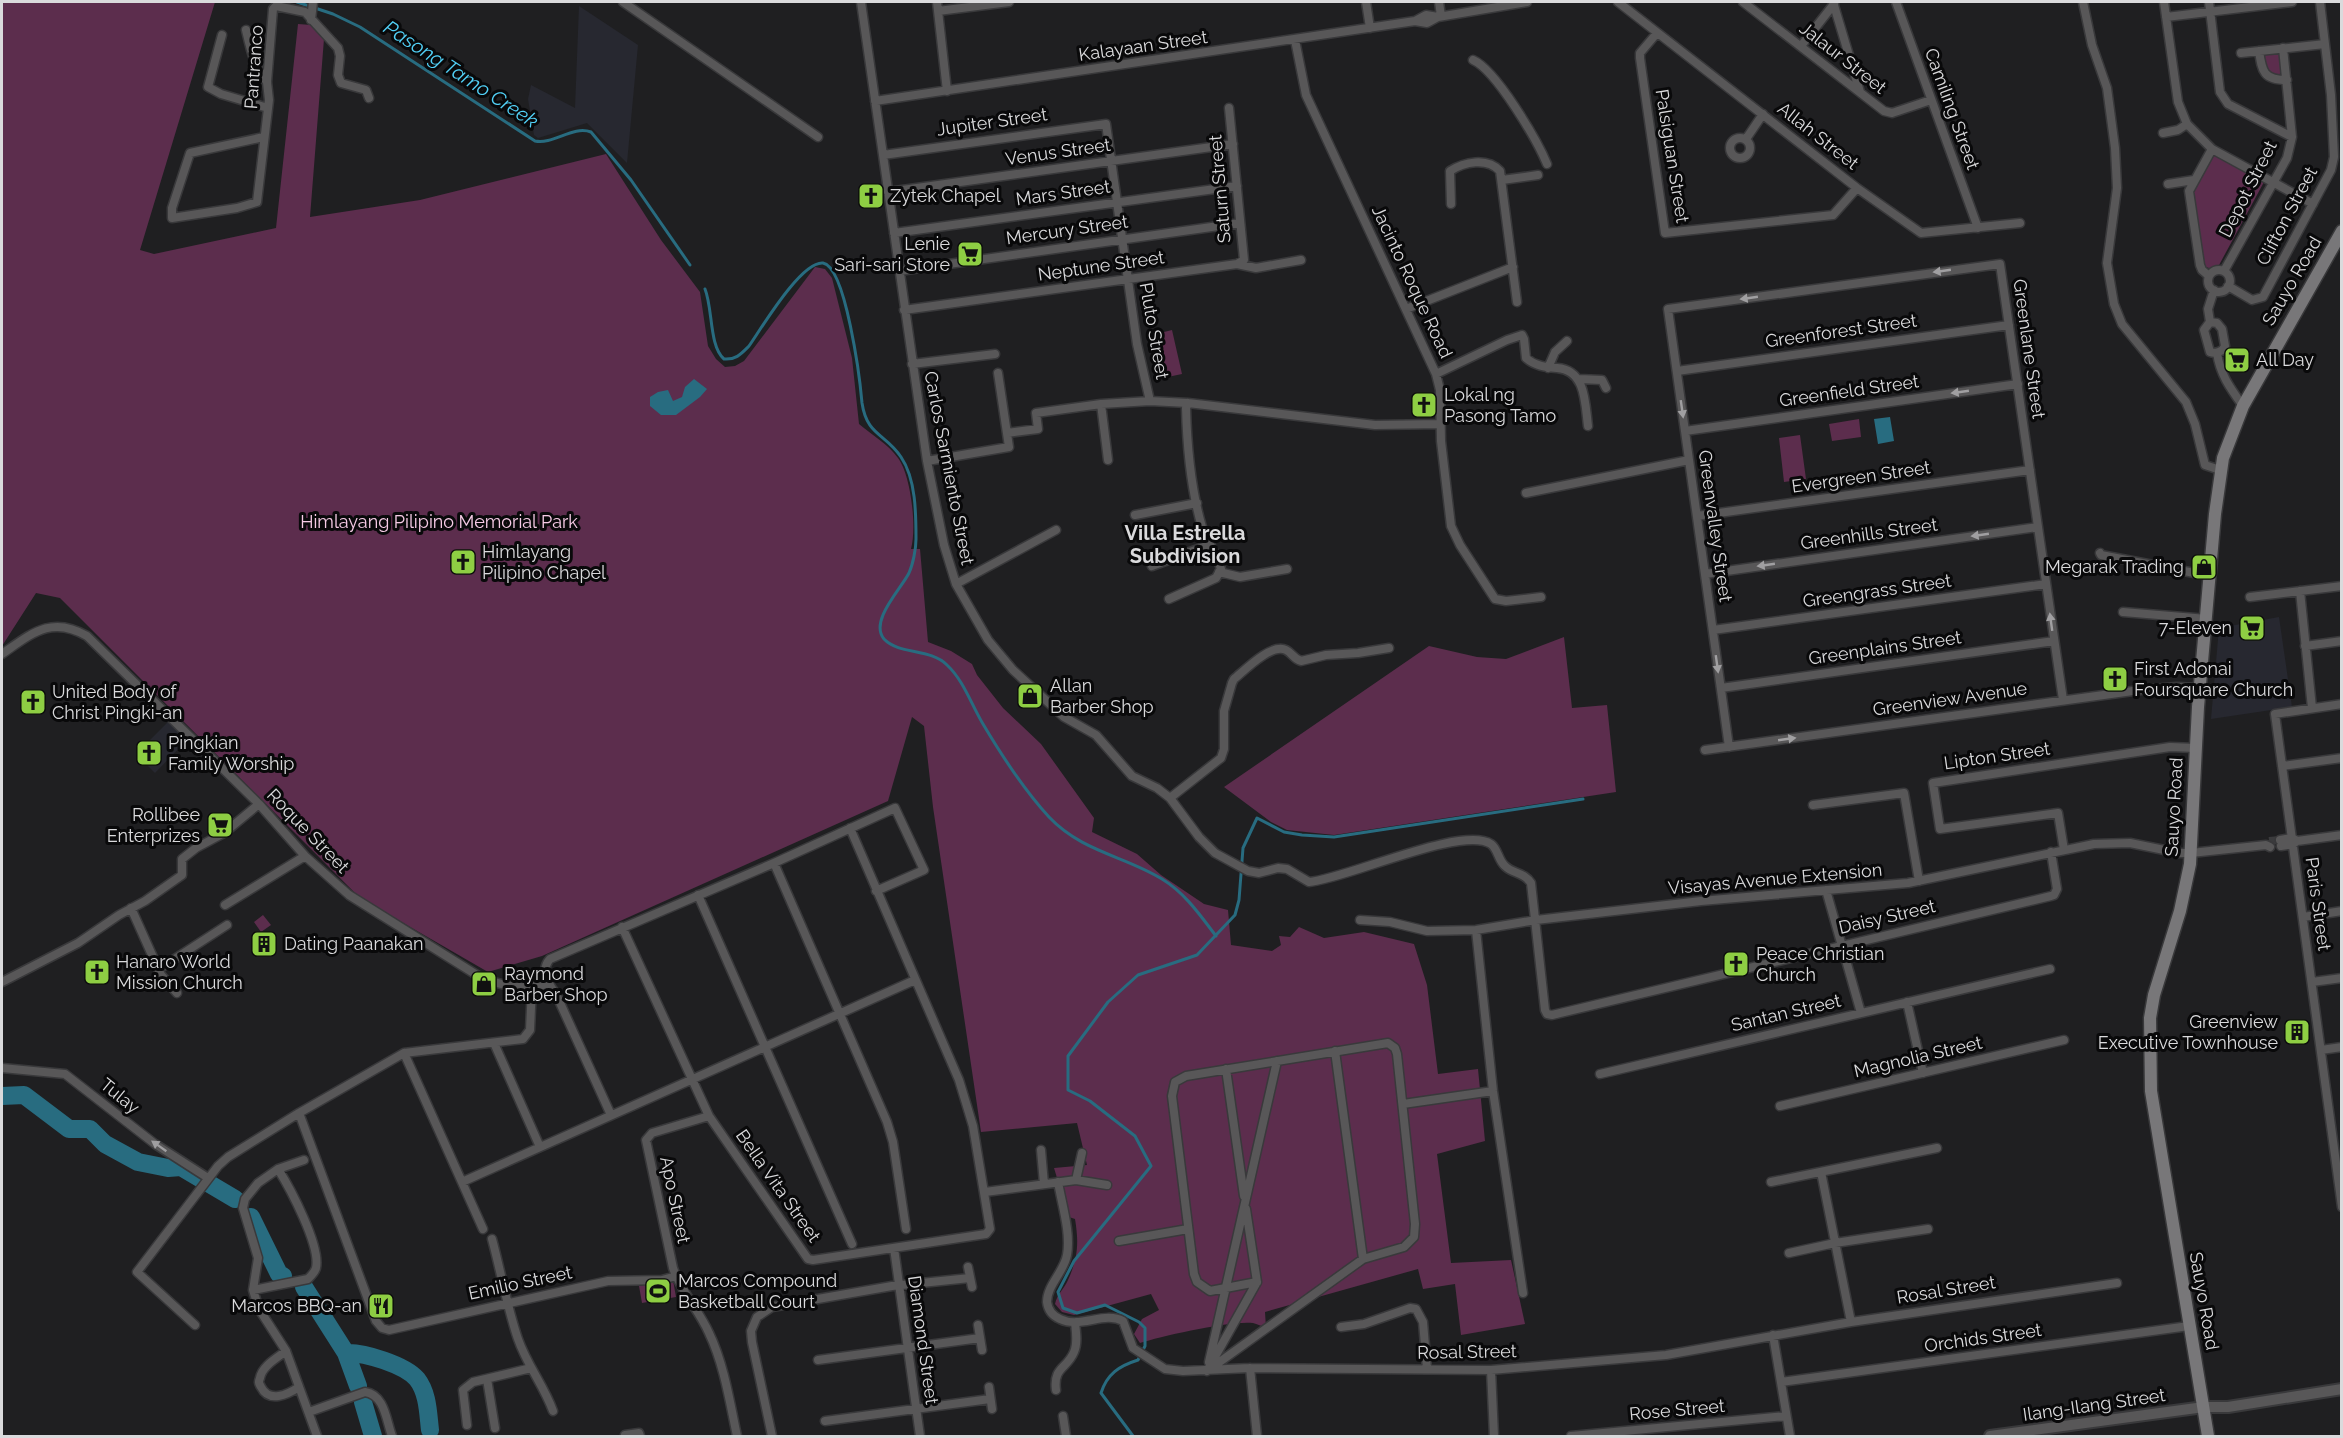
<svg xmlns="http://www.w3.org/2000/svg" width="2343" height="1438" font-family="Raleway,sans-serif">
<rect width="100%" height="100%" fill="#1f1f21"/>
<path fill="#272830" d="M579 6 638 45 627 163 587 123 538 138 534 135 528 99 531 85 575 108Z
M2279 617 2292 707 2211 719 2219 628Z
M169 721 187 740 155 773 136 754Z"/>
<path fill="#5c2d4d" d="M2 2H215L140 250 154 254 276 228 298 24 325 26 310 217 420 200 606 154 661 240 700 292 708 346 716 359 725 367 735 366 744 361 815 267 825 269 832 278 852 358 859 424C872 435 888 444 898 458 911 475 917 528 911 549H920L928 642 951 651 972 664 977 675 1003 708 1041 744 1094 818 1092 832 1137 854 1161 875 1204 904 1228 910 1231 945 1272 951 1281 945 1279 936 1290 937 1299 927 1324 938 1364 932 1414 944 1427 985 1438 1074 1478 1069 1485 1141 1437 1154 1451 1263 1511 1260 1525 1324 1461 1335 1455 1284 1423 1289 1418 1269 1265 1312 1266 1328C1262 1326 1257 1324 1253 1323 1233 1320 1161 1336 1140 1343L1134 1334 1142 1319 1159 1310 1151 1294 1074 1315 1062 1312 1055 1304C1057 1294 1064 1289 1068 1280 1078 1258 1079 1243 1075 1219L1069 1217 1054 1168 1087 1165 1077 1123 981 1132 933 807 924 726 912 717 888 801 542 956 488 972 360 898 60 598 36 593 2 646Z
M2280 53 2282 72 2277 76 2268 71 2264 55Z
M2214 155 2264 182 2218 267 2212 269 2203 266 2192 194Z
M1172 330 1182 374 1158 379 1148 336Z
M1859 419 1861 437 1832 441 1829 424Z
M1800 435 1806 479 1784 482 1779 438Z
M1564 637 1572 708 1607 705 1616 792 1334 835 1287 830 1271 822 1224 787 1429 646 1477 657 1506 659Z
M263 915 271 925 261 932 254 922Z
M673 1280 676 1297 642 1303 639 1286Z"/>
<path fill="#286c80" d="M694 379 707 389 700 397 676 415H661L650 406V397L658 392 668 390 673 401 682 397 685 387Z
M1890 417 1894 441 1878 444 1874 419Z"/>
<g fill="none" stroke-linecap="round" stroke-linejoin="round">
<path stroke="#286c80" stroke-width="3" d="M297 2 333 14 360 27 535 141C553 145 573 125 591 132L631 180 690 265
M705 289C713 309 709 346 724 359 736 360 741 354 749 346 761 329 801 261 823 263 846 267 860 380 862 403 867 436 885 433 901 457 916 479 916 514 916 539 916 549 913 564 909 573 901 589 869 621 884 639 899 655 930 648 947 665 964 681 971 704 983 724 1002 756 1024 790 1049 817 1082 852 1125 856 1162 879 1185 893 1200 915 1216 936
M1133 1436 1101 1393C1107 1374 1119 1366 1138 1360L1145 1346V1328L1139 1322 1105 1305 1077 1313 1063 1308 1058 1292 1074 1261 1151 1166 1135 1136 1090 1101 1068 1090V1056L1108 1002 1138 975 1197 955 1235 915 1239 900 1243 848 1257 818 1284 832 1302 835 1334 837 1583 799"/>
<path stroke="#286c80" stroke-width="18" d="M2 1096 24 1095 69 1129H90L105 1144 138 1162 168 1168 181 1167 235 1199
M251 1217 279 1274 283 1276
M304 1287 346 1353 358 1386
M346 1353C364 1352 405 1365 417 1379 428 1393 428 1413 430 1430
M363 1402 373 1436"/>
<path stroke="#3b3b3d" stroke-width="8" stroke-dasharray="8 4" stroke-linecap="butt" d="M2269 841 2280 840"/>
<g stroke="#39393b" stroke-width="11">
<path id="minor" d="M623 2 818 137
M861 2 927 461 944 545 956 584 988 640 1013 670 1064 717 1096 735 1132 776 1157 788 1170 798 1199 837 1215 853 1248 871 1259 873 1278 868 1287 869 1309 882C1346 879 1462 825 1491 844 1498 849 1498 860 1505 866 1513 874 1524 872 1531 883L1545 1010 1547 1014 1552 1015 2051 896 2054 895 2057 889 2051 852
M937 2 947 91
M1366 2 1370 28
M1439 2 1441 16
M1618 2 1857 188 1921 233 2020 223
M1743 2 1884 111 1892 113 1931 100
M1833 2 1860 92
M1896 2 1978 228
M2083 2 2092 45 2107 88 2115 148 2117 188 2107 263 2114 304 2122 324 2186 402 2195 424 2205 465 2220 470
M2164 2 2178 102 2187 124 2212 149 2313 204
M2209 2 2220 92 2228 104 2292 137
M938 11 1009 2
M2166 17 2292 2
M311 20 313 2
M1415 21 1426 15 1438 17
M246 30C251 51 254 66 267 82
M1657 33 1640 53V58L1665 233 1833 215 1857 188
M222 35 208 87 221 94 268 108
M1295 40 1306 95 1436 374 1440 390 1441 441 1451 526 1460 545 1495 599 1506 601 1541 597
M1801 46 1834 4
M2259 51C2262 71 2263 80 2287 80
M2241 53 2325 44
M1473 60C1496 70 1537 140 1547 164
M875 101 1415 21 1427 23 1438 17 1527 2
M1229 108 1244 260 1237 264
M2163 133 2178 130 2187 124
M264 137 190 153 172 208V218L237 208 257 202 269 100 267 82 273 9 276 6 305 12 338 48 340 56 338 75 341 83 366 90 369 98
M1730 148a10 10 0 1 1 20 0a10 10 0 1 1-20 0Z
M1746 139 1763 114
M883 155 1106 124 1137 344 1150 401
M1502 180 1538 175
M2168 184 2194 180
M888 192 1233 144
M1451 204 1450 171C1464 162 1487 157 1500 171L1517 302
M894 233 1237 186
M2208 281a11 11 0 1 1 22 0a11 11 0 1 1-22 0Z
M899 271 1240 223
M2224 271 2287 158 2292 137 2283 48
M2209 276 2202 270 2200 265 2189 191 2212 149
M2228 286 2252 300 2263 297 2331 170 2334 157 2331 95 2320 2
M1406 309 1513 267
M904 310 1237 264 1256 268 1301 260
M2210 322 2217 323 2222 329 2225 346C2223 352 2215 354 2210 352L2204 330Z
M2210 322 2208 309 2214 290
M2217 353C2220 374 2230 388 2243 406
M912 364 995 354
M1548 368 1555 352 1567 341
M1677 371 2009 325
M1436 374 1507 340 1522 335 1524 339 1526 358C1535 366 1545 367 1557 368 1586 370 1585 403 1588 426
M1579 379 1602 380 1606 388
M1101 404 1108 460
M1685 431 2018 384
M1007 433 1038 429 1036 413 1101 404 1150 401 1188 403 1375 425 1440 424
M927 461 1009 447 998 373
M1526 493 1689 460
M1135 515 1197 503
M1697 516 2030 470
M2100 553 2101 555 2210 576
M1152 566 1209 545
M1219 572 1240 577 1287 569
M1705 574 2038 527
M956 584 1056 530
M2300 591 2312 708
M2250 597 2342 586
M1169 599 1216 578 1221 569C1217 555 1207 541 1202 527 1191 490 1187 446 1186 408L1188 403
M2123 612 2207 619
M1713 630 2046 584
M2305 646 2342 641
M2 654C31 634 51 615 87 636L259 804 305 856 349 895 480 977C499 985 528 992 548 983
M1721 688 2054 641
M2342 704 2275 714 2342 1207
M1729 747 1668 309 2000 264 2063 700
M1705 750 2140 690 2177 687 2200 688
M2282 766 2342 758
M1170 798 1221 758 1224 749V711L1232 683 1234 679C1245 670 1271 643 1286 650 1292 653 1294 659 1301 661L1326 655 1358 653 1389 648
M1813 805 1904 793 1919 881
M2280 840 2292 838 2297 841 2342 835
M2281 846 2293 844 2297 841
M2064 850 2058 813 1940 829 1933 783 2170 747 2196 748
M774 863 887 1122 893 1142 906 1229
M1826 890 1861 1013
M698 895 852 1244
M225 905 305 856
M131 908 161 975 177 993
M2303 917 2342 911
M1360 920 1390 922 1427 931 1476 930 1536 920 1701 901 1908 883 2094 844 2130 843 2179 853H2191L2266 845 2270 847
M622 927 709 1116 808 1259 813 1260 986 1234 990 1229 973 1126 959 1080 850 828
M1476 930 1493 1091 1523 1293
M159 969 227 925
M2 982 78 943 119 915 145 901 182 875V859L196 848 224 833 259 804
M2312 982 2342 978
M1907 1002 1923 1073
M494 1043 540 1147
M1388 1043 1395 1048 1397 1054 1415 1224 1414 1237 1404 1247 1363 1259 1207 1371 1257 1282 1210 1291 1197 1282 1194 1274 1172 1096 1175 1082 1186 1076Z
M2321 1050 2342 1047
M1335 1051 1363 1259
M404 1053 483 1229
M2 1068 65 1074 155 1144 208 1178
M1226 1069 1244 1196
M1600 1074 2050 969
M1403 1104 1493 1091
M1780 1106 2064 1040
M299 1113 376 1321 382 1328 389 1330 608 1281 662 1280 676 1276
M611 1115 556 994C548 984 540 970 550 959L774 863 895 808 924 870 876 891
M709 1116 652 1133 646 1140 673 1268C681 1292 699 1310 709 1333 724 1364 730 1403 737 1436
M1041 1150 1044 1184
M304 1160 278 1169 258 1183 245 1199 243 1208 258 1258 253 1290 259 1309 286 1351 317 1436
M1821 1172 1851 1322
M1076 1180 1082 1153
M462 1182 915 980
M1058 1182C1062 1205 1071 1233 1067 1255 1064 1272 1047 1285 1047 1302 1048 1310 1053 1316 1060 1319 1080 1329 1104 1311 1123 1321L1133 1348 1165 1369 1183 1371 1250 1368 1491 1370 1666 1355 1851 1322 2117 1283
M1771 1182 1937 1148
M985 1192 1076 1180 1107 1185
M1246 1209 1257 1282
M492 1239C501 1272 507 1307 518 1339 527 1365 544 1386 553 1411
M1119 1241 1188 1229
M894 1248 920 1436
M1789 1253 1835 1243 1928 1229
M968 1267 972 1287
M253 1290 308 1279C311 1276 315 1272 316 1268 321 1246 290 1188 278 1169
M195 1325 137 1272 218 1166 228 1157 299 1113 404 1053 523 1039 530 1030 532 986
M978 1325 982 1350
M1341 1327 1364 1324 1410 1308 1416 1309 1423 1322 1427 1369
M1773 1335 1790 1436
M286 1351C277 1358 262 1366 260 1378 258 1383 259 1383 261 1387 269 1403 287 1395 299 1387
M818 1360 980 1338
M1209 1362 1277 1061
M1250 1368 1257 1436
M1491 1370 1494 1436
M487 1379 495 1428
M1781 1382 2189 1326
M989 1387 992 1409
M1056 1390C1053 1367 1067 1369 1074 1352 1078 1343 1076 1332 1075 1323
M309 1412 365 1392C385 1395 386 1420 392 1436
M1063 1416 1066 1436
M825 1421 990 1399
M467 1425 463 1390 473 1382 531 1368
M625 1435 639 1433 640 1436
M772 1436 752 1342 751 1331 757 1317 772 1307 892 1286 970 1278
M1571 1436 1786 1416"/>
</g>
<g stroke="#39393b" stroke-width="14">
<path id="tertiary" d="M1990 1436 2204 1407H2228L2342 1389"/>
</g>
<g stroke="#39393b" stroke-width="15">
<path id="secondary" d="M2208 1436 2151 1091 2150 1018 2154 995 2180 911 2190 864 2198 707 2215 514 2223 458 2243 406 2342 231"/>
</g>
<use href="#minor" stroke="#585758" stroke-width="8"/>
<use href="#tertiary" stroke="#585758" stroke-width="10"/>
<use href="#secondary" stroke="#787779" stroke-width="12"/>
</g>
<defs><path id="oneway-solid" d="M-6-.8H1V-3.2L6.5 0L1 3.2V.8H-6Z" transform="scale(1.5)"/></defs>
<g fill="#a09fa1">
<use href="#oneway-solid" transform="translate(1942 271) rotate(172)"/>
<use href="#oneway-solid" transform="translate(1749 298) rotate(172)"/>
<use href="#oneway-solid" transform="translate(1960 392) rotate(172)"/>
<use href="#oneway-solid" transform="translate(1682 409) rotate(82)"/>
<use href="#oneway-solid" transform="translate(1980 535) rotate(172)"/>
<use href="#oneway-solid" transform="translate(1766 565) rotate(172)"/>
<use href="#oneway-solid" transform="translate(2051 622) rotate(-98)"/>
<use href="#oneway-solid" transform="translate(1717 664) rotate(82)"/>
<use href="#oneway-solid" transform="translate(1787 739) rotate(-8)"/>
<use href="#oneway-solid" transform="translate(159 1146) rotate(-145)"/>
</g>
<defs>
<g id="church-square" transform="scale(1.35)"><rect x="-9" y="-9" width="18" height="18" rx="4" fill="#8ece43" stroke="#09090a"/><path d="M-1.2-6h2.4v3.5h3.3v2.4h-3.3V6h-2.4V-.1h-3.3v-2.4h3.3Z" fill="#111"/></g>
<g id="supermarket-square" transform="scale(1.35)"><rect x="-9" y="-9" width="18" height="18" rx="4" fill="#8ece43" stroke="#09090a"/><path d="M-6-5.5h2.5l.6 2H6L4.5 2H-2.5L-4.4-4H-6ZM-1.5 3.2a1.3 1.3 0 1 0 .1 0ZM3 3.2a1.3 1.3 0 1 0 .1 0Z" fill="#111"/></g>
<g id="shop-square" transform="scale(1.35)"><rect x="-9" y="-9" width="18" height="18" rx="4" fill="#8ece43" stroke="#09090a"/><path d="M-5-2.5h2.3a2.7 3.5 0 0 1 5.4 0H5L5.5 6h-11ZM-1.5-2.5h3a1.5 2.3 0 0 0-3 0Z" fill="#111"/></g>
<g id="building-square" transform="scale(1.35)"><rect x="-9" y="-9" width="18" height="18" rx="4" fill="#8ece43" stroke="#09090a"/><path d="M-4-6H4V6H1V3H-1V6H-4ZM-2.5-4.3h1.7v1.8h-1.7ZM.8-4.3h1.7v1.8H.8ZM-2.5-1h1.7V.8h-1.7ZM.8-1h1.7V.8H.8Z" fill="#111"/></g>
<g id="stadium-square" transform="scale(1.35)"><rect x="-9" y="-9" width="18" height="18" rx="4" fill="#8ece43" stroke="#09090a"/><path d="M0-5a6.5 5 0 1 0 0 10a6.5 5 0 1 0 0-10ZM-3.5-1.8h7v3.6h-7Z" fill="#111"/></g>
<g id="restaurant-square" transform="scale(1.35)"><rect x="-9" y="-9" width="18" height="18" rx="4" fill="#8ece43" stroke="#09090a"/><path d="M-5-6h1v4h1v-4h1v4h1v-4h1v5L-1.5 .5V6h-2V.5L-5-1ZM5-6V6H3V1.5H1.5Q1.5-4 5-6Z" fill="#111"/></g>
</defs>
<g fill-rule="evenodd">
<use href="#church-square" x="871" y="196"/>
<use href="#supermarket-square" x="970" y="254"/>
<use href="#supermarket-square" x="2237" y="360"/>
<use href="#church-square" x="1424" y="405"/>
<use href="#church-square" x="463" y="562"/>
<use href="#shop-square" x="2204" y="567"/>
<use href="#supermarket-square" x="2252" y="628"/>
<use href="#church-square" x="2115" y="679"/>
<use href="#shop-square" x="1030" y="696"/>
<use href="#church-square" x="33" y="702"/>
<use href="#church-square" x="149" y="753"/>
<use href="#supermarket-square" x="220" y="825"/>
<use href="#building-square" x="264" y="944"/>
<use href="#church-square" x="1736" y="964"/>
<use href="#church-square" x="97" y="972"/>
<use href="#shop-square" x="484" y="984"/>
<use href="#building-square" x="2297" y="1032"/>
<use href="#stadium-square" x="658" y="1291"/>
<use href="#restaurant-square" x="381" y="1306"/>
</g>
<g text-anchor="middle" stroke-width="6" stroke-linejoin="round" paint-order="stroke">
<g font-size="18" fill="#dadadc" stroke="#09090a">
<text transform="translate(1143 46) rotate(-8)" y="6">Kalayaan Street</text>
<text transform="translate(1843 58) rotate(38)" y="6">Jalaur Street</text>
<text transform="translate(254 67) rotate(-86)" y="6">Pantranco</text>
<text transform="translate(1952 109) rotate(70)" y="6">Camiling Street</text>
<text transform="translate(992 122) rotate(-8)" y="6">Jupiter Street</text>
<text transform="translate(1818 136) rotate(38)" y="6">Allah Street</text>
<text transform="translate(1058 152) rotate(-8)" y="6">Venus Street</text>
<text transform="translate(1672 156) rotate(81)" y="6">Palsiguan Street</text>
<text transform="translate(1220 189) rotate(-95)" y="6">Saturn Street</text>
<text transform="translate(2248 189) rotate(-63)" y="6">Depot Street</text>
<text transform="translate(1063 193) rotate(-8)" y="6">Mars Street</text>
<text transform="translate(2287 216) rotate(-62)" y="6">Clifton Street</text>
<text transform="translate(1067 230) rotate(-8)" y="6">Mercury Street</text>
<text transform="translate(1101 266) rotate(-8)" y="6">Neptune Street</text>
<text transform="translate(2292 281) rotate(-60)" y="6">Sauyo Road</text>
<text transform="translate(1412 282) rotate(65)" y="6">Jacinto Roque Road</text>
<text transform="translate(1154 331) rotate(80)" y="6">Pluto Street</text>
<text transform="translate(1841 331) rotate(-8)" y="6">Greenforest Street</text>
<text transform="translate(2029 349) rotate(82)" y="6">Greenlane Street</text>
<text transform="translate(1849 391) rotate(-8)" y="6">Greenfield Street</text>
<text transform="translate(949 468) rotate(79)" y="6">Carlos Sarmiento Street</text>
<text transform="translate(1861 477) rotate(-8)" y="6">Evergreen Street</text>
<text transform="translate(1715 526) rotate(82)" y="6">Greenvalley Street</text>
<text transform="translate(1869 534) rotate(-8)" y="6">Greenhills Street</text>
<text transform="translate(1877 591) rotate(-8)" y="6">Greengrass Street</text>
<text transform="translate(1885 648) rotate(-8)" y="6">Greenplains Street</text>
<text transform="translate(1950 699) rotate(-8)" y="6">Greenview Avenue</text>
<text transform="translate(1997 756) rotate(-8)" y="6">Lipton Street</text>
<text transform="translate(2174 807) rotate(-87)" y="6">Sauyo Road</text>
<text transform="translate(308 831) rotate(46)" y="6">Roque Street</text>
<text transform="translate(1775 879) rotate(-5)" y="6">Visayas Avenue Extension</text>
<text transform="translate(2318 904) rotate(82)" y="6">Paris Street</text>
<text transform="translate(1887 917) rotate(-13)" y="6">Daisy Street</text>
<text transform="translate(1786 1013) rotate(-13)" y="6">Santan Street</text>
<text transform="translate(1918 1057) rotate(-13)" y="6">Magnolia Street</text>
<text transform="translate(120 1096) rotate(39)" y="6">Tulay</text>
<text transform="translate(778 1186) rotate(55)" y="6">Bella Vita Street</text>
<text transform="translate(675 1200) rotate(78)" y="6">Apo Street</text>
<text transform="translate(520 1283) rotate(-12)" y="6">Emilio Street</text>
<text transform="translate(1946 1290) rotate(-9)" y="6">Rosal Street</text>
<text transform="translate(2204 1301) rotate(80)" y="6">Sauyo Road</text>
<text transform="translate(1983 1338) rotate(-8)" y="6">Orchids Street</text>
<text transform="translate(923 1340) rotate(82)" y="6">Diamond Street</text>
<text transform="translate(1467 1352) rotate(-1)" y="6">Rosal Street</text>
<text transform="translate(2094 1405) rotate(-8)" y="6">Ilang-Ilang Street</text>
<text transform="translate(1677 1410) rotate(-5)" y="6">Rose Street</text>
</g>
<g font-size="18" fill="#dadadc" stroke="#09090a" text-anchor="start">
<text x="890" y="202">Zytek Chapel</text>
<text x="950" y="250" text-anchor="end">Lenie<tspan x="950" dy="21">Sari-sari Store</tspan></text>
<text x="2256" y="366">All Day</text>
<text x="1444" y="401">Lokal ng<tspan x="1444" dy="21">Pasong Tamo</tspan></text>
<text x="482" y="558">Himlayang<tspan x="482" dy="21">Pilipino Chapel</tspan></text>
<text x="2184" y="573" text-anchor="end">Megarak Trading</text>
<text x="2232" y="634" text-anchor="end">7-Eleven</text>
<text x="2134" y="675">First Adonai<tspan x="2134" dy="21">Foursquare Church</tspan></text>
<text x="1050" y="692">Allan<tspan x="1050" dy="21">Barber Shop</tspan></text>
<text x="52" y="698">United Body of<tspan x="52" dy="21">Christ Pingki-an</tspan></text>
<text x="168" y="749">Pingkian<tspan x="168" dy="21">Family Worship</tspan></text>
<text x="200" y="821" text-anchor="end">Rollibee<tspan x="200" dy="21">Enterprizes</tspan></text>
<text x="284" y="950">Dating Paanakan</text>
<text x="1756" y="960">Peace Christian<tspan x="1756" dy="21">Church</tspan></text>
<text x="116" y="968">Hanaro World<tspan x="116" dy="21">Mission Church</tspan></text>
<text x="504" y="980">Raymond<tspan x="504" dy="21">Barber Shop</tspan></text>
<text x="2278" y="1028" text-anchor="end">Greenview<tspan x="2278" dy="21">Executive Townhouse</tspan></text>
<text x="678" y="1287">Marcos Compound<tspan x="678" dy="21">Basketball Court</tspan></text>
<text x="362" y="1312" text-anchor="end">Marcos BBQ-an</text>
</g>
<g font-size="18" fill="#f7cbe6" stroke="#09090a">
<text x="439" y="528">Himlayang Pilipino Memorial Park</text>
</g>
<g font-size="20" font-style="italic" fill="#52d1f7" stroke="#09090a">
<text transform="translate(461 74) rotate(33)" y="7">Pasong Tamo Creek</text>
</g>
<g font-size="20" font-weight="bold" fill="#dadadc" stroke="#09090a">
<text x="1185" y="540">Villa Estrella<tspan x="1185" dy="23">Subdivision</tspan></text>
</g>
</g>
<rect width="2343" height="1438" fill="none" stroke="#dadadc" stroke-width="6"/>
</svg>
